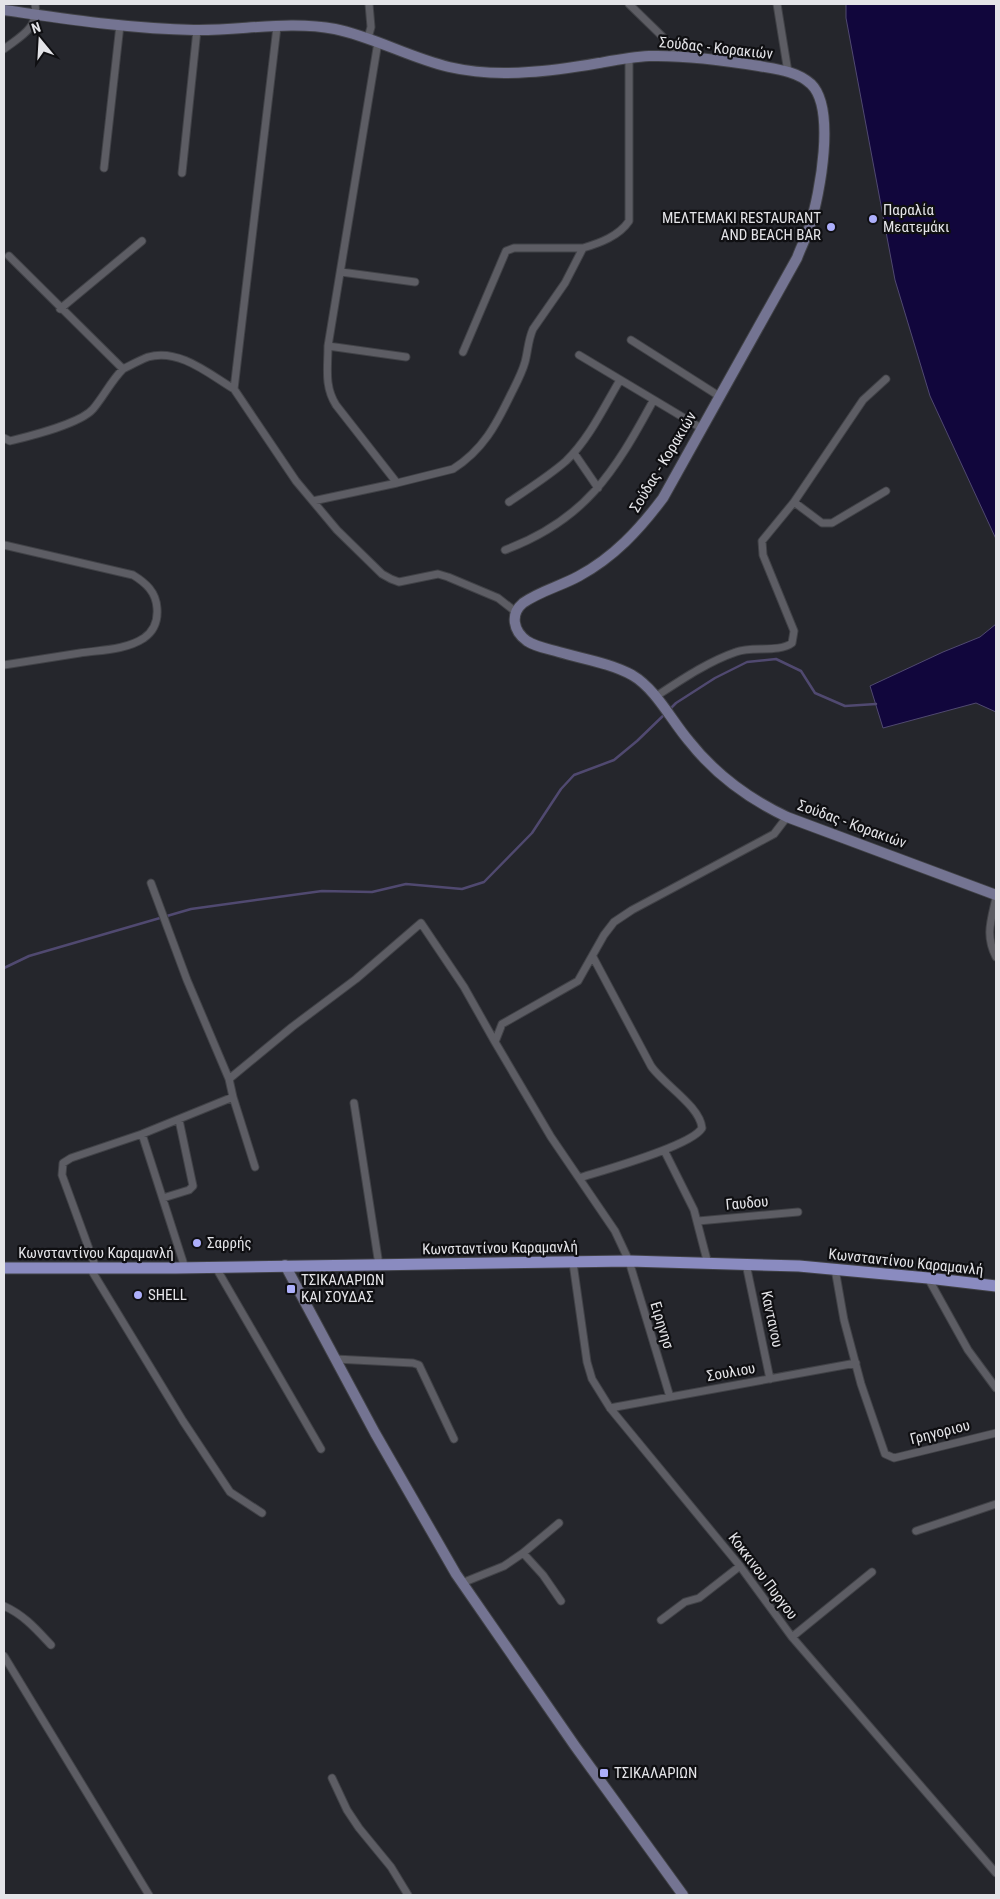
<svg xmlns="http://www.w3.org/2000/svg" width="1000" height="1899" font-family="'Roboto Condensed',sans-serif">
<rect width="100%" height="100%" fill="#25262c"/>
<path fill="#11063c" stroke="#504970" d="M846 4H996V539L930 396 895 280 846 18Z
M996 624V712L976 703 883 728 870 686 943 652 980 637Z"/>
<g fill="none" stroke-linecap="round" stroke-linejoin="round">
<path stroke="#504970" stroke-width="2.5" d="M670 709 676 703 715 678 747 662 776 659 801 671 815 693 845 706 876 704
M4 968 29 956 191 909 322 891 372 892 406 884 462 889 484 882 532 833 561 789 574 775 614 760 637 741 666 713"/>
<g stroke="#414247" stroke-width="9">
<path id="street" d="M629 4 669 43 678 56
M777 4 788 72
M277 27 234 389 296 481 337 530 382 574 391 579 399 582 438 574 448 577 498 598 516 612
M368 38 371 27 369 4
M378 42 328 346C328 368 324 386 336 405L397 483
M4 49C21 36 39 28 35 4
M104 168 120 25
M182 173 197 30
M9 256 123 369C131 365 140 360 148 357 179 348 209 374 234 389
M341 272 415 282
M60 309 142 241
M631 340 719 396
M328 346 406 357
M463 352 506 251 514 248H583
M579 355 701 428
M4 438 10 441C30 436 80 424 93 409 104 396 111 381 123 369
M574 453 598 488
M313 501 397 483 453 469C483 450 496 425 511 394 516 384 522 373 525 362 528 351 528 340 533 329L565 283 583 248C600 243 619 236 629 221V58
M509 502C528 489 549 476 566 461 589 439 604 407 620 380
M794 502 822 523H832L886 491
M4 545 133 575C146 583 156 592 157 608 158 620 154 631 144 638 126 650 101 650 80 653 55 657 29 661 4 665
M505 550C585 520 614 473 653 401
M655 697C681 680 707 662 736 652 752 646 779 653 792 643L794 631 763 555 762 541 794 502 863 400 886 379
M151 883 187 980 229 1079
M996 898C991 921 985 935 996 957
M233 1097 255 1167
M354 1103 379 1265
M142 1134 185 1268
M664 1150 694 1210 708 1264
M579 1178C601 1171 692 1146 702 1128 700 1106 663 1084 651 1066L593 957
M163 1198 189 1190 193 1186 179 1120
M698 1221 798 1212
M573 1263 587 1362 592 1379 610 1408 740 1566 792 1637 996 1873
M746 1264 770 1379
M215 1266 321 1449
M90 1268 183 1421 230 1492 262 1513
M96 1268 62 1175 63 1163 71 1158 142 1134 233 1097 229 1079 292 1027 356 979 421 923 464 987 495 1042
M835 1269 844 1320 861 1384 885 1454 894 1458 996 1433
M928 1278 968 1350 996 1388
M335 1359 413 1363 419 1365 454 1439
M670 1397 629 1261 615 1231 551 1137 495 1042 502 1024 578 981 604 935 614 922 632 910 774 834 787 817
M610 1408 856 1363
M916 1531 996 1504
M523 1553 543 1575 561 1601
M462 1583 504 1566 523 1553 559 1523
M4 1606C24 1615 36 1629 51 1645
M661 1620 685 1602 699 1598 740 1566
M792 1637 872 1572
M4 1656 149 1895
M332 1778 347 1810 359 1828 391 1867 408 1895"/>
</g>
<g stroke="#414247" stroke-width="12">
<path id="secondary" d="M4 10C67 19 130 29 194 30 240 31 289 20 335 29 374 37 410 58 449 67 475 73 503 74 529 72 553 71 576 67 599 63 616 60 632 57 649 56 685 55 723 60 759 66 776 69 797 71 811 84 836 108 820 194 810 225 807 236 801 247 797 258L663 498C639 530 614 557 579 576 561 586 540 591 523 603 510 614 513 631 527 641 536 647 549 649 559 652 583 659 610 663 632 675 656 689 671 720 689 741 715 774 749 799 787 817L996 895
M285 1265 375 1433 456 1574 575 1746 683 1895"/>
</g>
<g stroke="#414247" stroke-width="13">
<path id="primary" d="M4 1268H176L629 1261 799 1266 928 1278 996 1286"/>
</g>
<use href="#street" stroke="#5d5d64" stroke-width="7"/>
<use href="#secondary" stroke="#747492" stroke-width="10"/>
<use href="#primary" stroke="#8a8bc0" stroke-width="11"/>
</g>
<g fill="#adaffb" stroke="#0f0f12" stroke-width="2">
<circle cx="873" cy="219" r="5"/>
<circle cx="831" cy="227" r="5"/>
<circle cx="197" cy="1243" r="5"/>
<rect x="286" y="1284" width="10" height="10" rx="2.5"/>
<circle cx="138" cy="1295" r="5"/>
<rect x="599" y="1768" width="10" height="10" rx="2.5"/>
</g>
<g text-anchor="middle" stroke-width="4.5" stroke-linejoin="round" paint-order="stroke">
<g font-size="15" fill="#e4e4e8" stroke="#0f0f12">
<text transform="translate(716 48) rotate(6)" y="5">Σούδας - Κορακιών</text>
<text transform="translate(663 462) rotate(-59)" y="5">Σούδας - Κορακιών</text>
<text transform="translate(852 824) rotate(20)" y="5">Σούδας - Κορακιών</text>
<text transform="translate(747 1203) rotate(-5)" y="5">Γαυδου</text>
<text transform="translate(500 1248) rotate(-1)" y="5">Κωνσταντίνου Καραμανλή</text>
<text x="96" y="1258">Κωνσταντίνου Καραμανλή</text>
<text transform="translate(906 1262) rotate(6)" y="5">Κωνσταντίνου Καραμανλή</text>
<text transform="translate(772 1319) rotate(78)" y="5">Καντανου</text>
<text transform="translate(662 1325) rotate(73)" y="5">Ειρηνησ</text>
<text transform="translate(731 1372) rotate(-10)" y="5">Σουλιου</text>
<text transform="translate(940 1432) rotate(-14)" y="5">Γρηγοριου</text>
<text transform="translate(763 1576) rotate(53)" y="5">Κοκκινου Πυργου</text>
</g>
<g font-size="15" fill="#e4e4e8" stroke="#0f0f12" text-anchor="start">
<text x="883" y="215">Παραλία<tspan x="883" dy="17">Μεατεμάκι</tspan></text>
<text x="821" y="223" text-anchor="end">ΜΕΛΤΕΜΑΚΙ RESTAURANT<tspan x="821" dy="17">AND BEACH BAR</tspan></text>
<text x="207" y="1248">Σαρρής</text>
<text x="301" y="1285">ΤΣΙΚΑΛΑΡΙΩΝ<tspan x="301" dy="17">ΚΑΙ ΣΟΥΔΑΣ</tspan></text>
<text x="148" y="1300">SHELL</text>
<text x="614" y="1778">ΤΣΙΚΑΛΑΡΙΩΝ</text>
</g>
</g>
<rect width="1000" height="1899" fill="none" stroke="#e4e4e8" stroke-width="10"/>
<g transform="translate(40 40) rotate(342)" stroke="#0f0f12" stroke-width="4" paint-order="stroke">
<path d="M0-4L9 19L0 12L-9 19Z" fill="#e4e4e8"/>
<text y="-8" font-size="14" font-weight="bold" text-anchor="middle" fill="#e4e4e8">N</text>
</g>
</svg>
